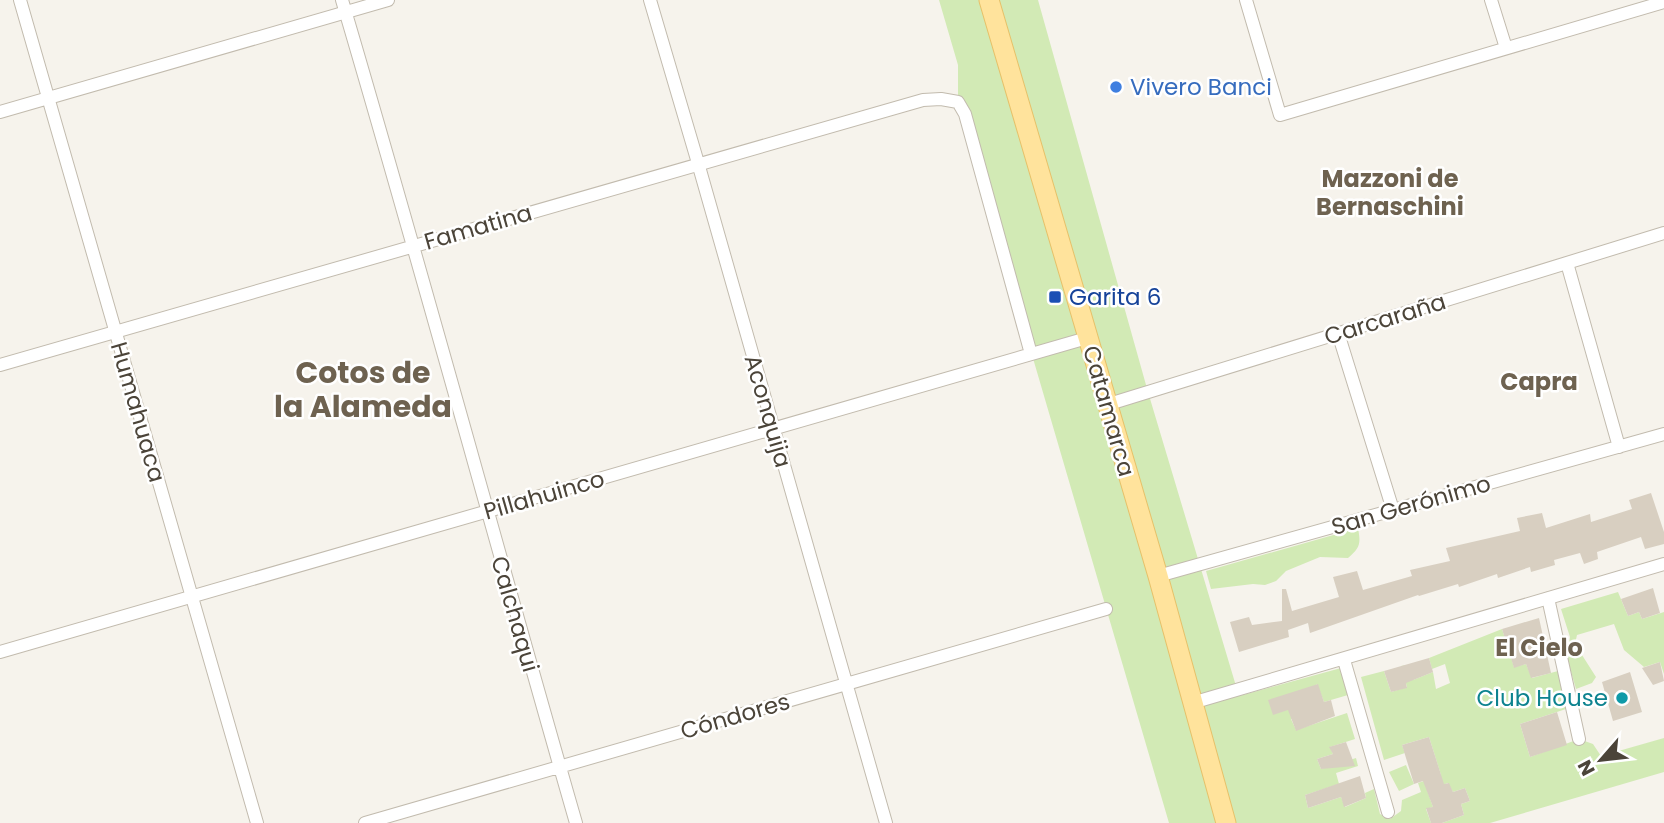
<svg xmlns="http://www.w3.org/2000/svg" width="1664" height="823" font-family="Poppins,sans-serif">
<rect width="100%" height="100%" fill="#f6f3ec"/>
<path fill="#d2eab5" d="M939 0H1038L1148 392 1239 696 1341 668 1348 695 1324 702 1317 684 1306 703 1308 713 1291 719 1296 730 1347 713 1355 739 1330 747 1333 754 1317 759 1321 769 1356 758 1358 766 1336 773 1339 784 1305 795 1308 808 1341 797 1345 807 1366 798 1365 793 1374 789 1380 814 1390 819 1401 811 1402 800 1421 792 1418 783 1441 775 1429 737 1402 745 1405 753 1384 760 1361 677 1384 671 1391 692 1407 687 1401 666 1407 665 1413 680 1433 672 1436 689 1450 683 1445 664 1432 669 1429 658 1502 629 1514 667 1526 664 1532 678 1558 671 1566 709 1520 724 1530 757 1579 739 1593 744 1601 756 1664 738V772L1490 823H1442L1464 815 1461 804 1470 801 1465 788 1453 792 1448 783 1427 790 1433 807 1426 809 1431 823H1169L958 102V65Z
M1358 528C1361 544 1360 548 1348 558L1320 557 1286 571 1276 581 1265 585 1253 584 1211 589 1206 571Z
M1618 592 1628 616 1639 612 1642 619 1664 612V674L1660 662 1644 667 1624 650 1614 624 1577 635 1575 644 1596 677 1592 683 1576 689 1567 658 1570 637 1561 609Z
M1406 765 1414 784 1399 791 1389 772Z"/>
<path fill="#d8cfc1" d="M1651 493 1664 532V544L1645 549 1641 537 1597 552 1598 559 1584 564 1580 553 1554 560 1555 565 1531 572 1530 567 1498 578 1497 574 1459 587 1458 584 1419 596 1418 595 1310 633 1308 623 1288 630 1289 637 1239 652 1230 622 1249 617 1252 625 1282 621V589H1286L1292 611 1339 597 1333 577 1357 571 1363 590 1412 576 1410 570 1450 561 1446 548 1520 531 1517 518 1542 513 1546 528 1590 514 1591 522 1632 509 1629 500Z
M1653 588 1660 613 1642 619 1639 612 1628 616 1621 599Z
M1539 618 1551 673 1531 678 1526 664 1514 668 1502 629Z
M1429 658 1433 672 1406 683 1407 688 1391 692 1384 671Z
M1660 662 1664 681 1653 685 1642 668Z
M1630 672 1642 712 1613 721 1602 682Z
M1318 684 1324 702 1331 700 1335 716 1296 731 1288 710 1273 715 1268 700Z
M1557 712 1567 745 1530 757 1520 724Z
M1429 737 1444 784 1449 783 1453 792 1465 788 1470 801 1461 804 1464 815 1442 823H1431L1426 808 1433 807 1423 781 1414 784 1402 745Z
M1346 742 1355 766 1321 769 1317 759 1333 754 1329 747Z
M1360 776 1366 798 1344 807 1341 797 1308 808 1305 795Z"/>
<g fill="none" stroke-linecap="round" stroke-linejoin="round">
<g stroke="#c2bbae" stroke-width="14">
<path id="street" d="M20 0 257 823
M342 0C423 274 497 549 576 823
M650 0 698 163 886 823
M1246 0 1280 115 1664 2
M1491 0 1506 48
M0 112 388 0
M1567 263 1619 447
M1338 333 1393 510
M0 365 923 100 941 99 958 102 965 114 1031 354
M1106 405 1664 233
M1158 576 1664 434
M1548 598 1579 739
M0 652 1087 338
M1344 660 1388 812
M1192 703 1664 564
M365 823 1106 609"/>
</g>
<g stroke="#e6c16a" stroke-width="21">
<path id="primary" d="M989 0 1158 576 1226 823"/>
</g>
<use href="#street" stroke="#fff" stroke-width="12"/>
<use href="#primary" stroke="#ffe39c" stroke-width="19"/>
</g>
<circle fill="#3f7fe0" stroke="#fff" stroke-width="2.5" cx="1116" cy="87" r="7"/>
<rect fill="#1a4fb4" stroke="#fff" stroke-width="2.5" x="1048" y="290" width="14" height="14" rx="3.5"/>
<circle fill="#0f9aa8" stroke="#fff" stroke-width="2.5" cx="1622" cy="698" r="7"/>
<g text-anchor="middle" stroke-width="5" stroke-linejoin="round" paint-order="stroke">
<g font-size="23" fill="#366cbe" stroke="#fff" text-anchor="start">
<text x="1130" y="95">Vivero Banci</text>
</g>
<g font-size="23" fill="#4b4439" stroke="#fff">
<text transform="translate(478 227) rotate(-16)" y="8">Famatina</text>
<text transform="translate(1385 319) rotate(-17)" y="8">Carcaraña</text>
<text transform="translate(768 411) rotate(74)" y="8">Aconquija</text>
<text transform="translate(1109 411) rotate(74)" y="8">Catamarca</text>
<text transform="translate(138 412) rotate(74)" y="8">Humahuaca</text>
<text transform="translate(544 495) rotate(-16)" y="8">Pillahuinco</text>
<text transform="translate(1411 505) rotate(-16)" y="8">San Gerónimo</text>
<text transform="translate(515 614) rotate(74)" y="8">Calchaqui</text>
<text transform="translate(735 716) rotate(-16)" y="8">Cóndores</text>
</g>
<g font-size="23" fill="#164399" stroke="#fff" text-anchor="start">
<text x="1069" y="305">Garita 6</text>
</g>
<g font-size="23" fill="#0d838f" stroke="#fff" text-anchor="end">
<text x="1608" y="706">Club House</text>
</g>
<g font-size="24" font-weight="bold" fill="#6e6250" stroke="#fff">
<text x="1390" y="187">Mazzoni de<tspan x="1390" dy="28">Bernaschini</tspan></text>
<text x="1539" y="390">Capra</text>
<text x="1539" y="656">El Cielo</text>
</g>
<g font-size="30" font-weight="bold" fill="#6e6250" stroke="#fff">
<text x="363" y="383">Cotos de<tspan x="363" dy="34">la Alameda</tspan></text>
</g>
</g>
<g transform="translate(1601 760) rotate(242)" stroke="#ffffff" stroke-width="5" paint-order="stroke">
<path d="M0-5L12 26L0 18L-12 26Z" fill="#4b4439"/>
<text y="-10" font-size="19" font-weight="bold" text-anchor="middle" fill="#4b4439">N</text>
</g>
</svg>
